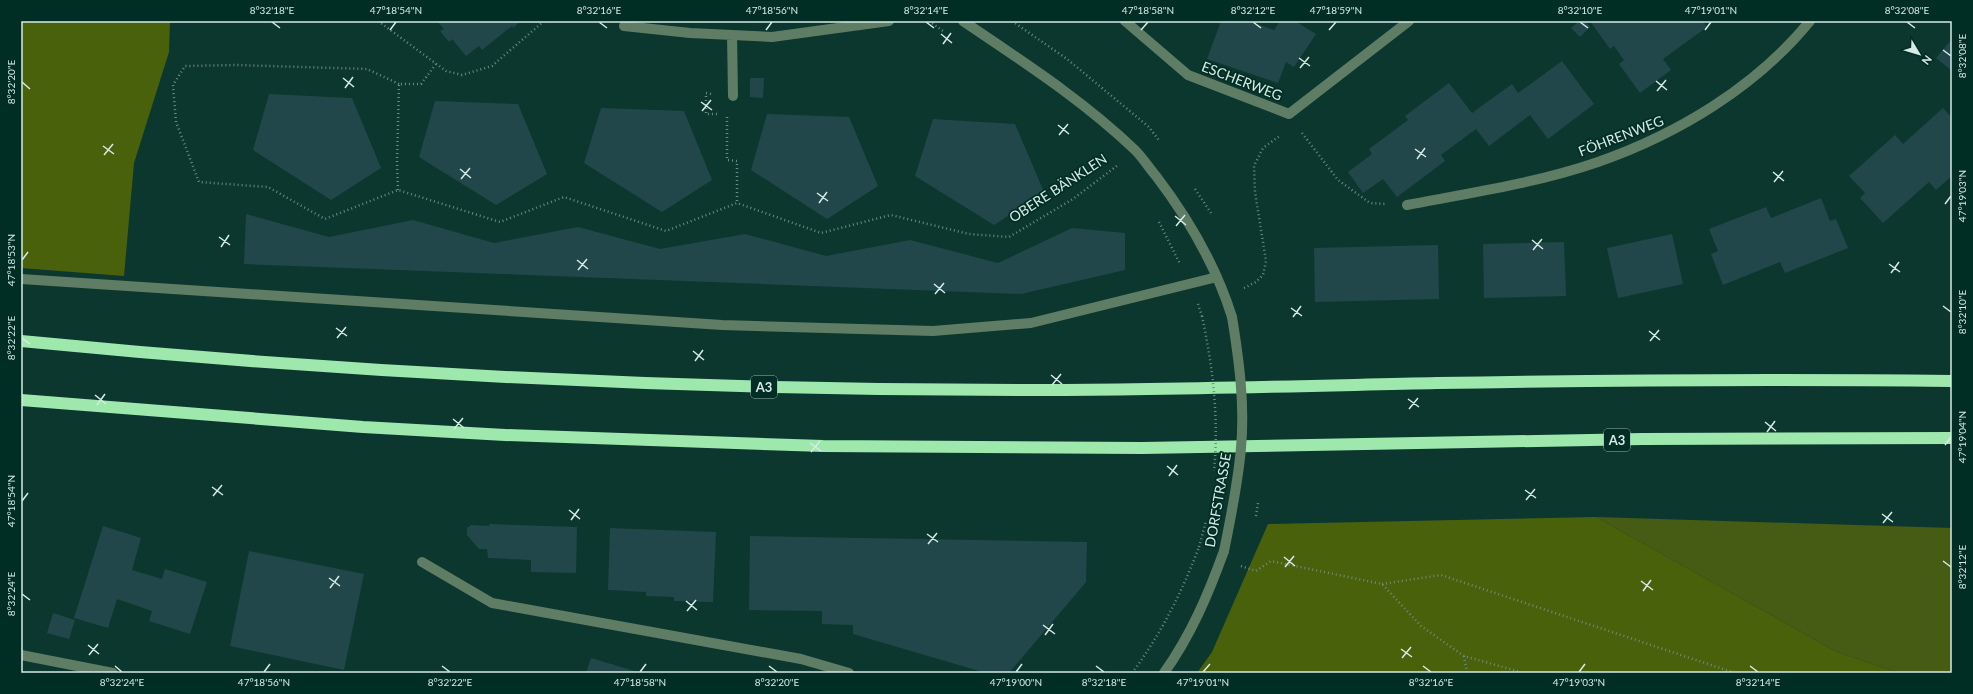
<svg xmlns="http://www.w3.org/2000/svg" width="1973" height="694" font-family="Lato,sans-serif">
<rect width="100%" height="100%" fill="#0c372e"/>
<path fill="#465b14" d="M1596 517 1952 528V673H1899L1837 652Z"/>
<path fill="#4a610c" d="M21 21H170L169 52 134 163 124 276 21 268Z
M1596 517 1837 652 1899 673H1197L1212 652 1268 524Z"/>
<path fill="#21474a" d="M437 21H521L513 28 512 26 482 50 479 46 466 56 452 39 449 42 440 31 444 29Z
M1221 21H1248L1274 30 1280 21H1295L1316 34 1294 67 1286 62 1278 83 1207 59Z
M1579 21H1585L1590 27 1580 37 1571 28Z
M1590 21H1703L1707 27 1663 59 1671 70 1640 93 1619 64 1624 60 1614 46 1610 49Z
M1952 39V71L1936 58Z
M1562 61 1594 104 1548 139 1530 115 1489 146 1476 129 1441 155 1445 161 1397 197 1383 179 1363 193 1348 172 1372 154 1369 149 1408 120 1405 116 1449 83 1472 113 1512 84 1518 93Z
M750 78H764L763 98 750 97Z
M269 94 352 98 381 168 331 200 253 150Z
M435 101 518 104 547 174 496 205 419 157Z
M601 108 684 111 712 180 662 212 584 163Z
M1943 108 1952 118V176L1936 190 1929 182 1883 223 1860 198 1865 193 1849 176 1895 135 1903 144Z
M767 114 849 117 878 186 827 219 751 170Z
M933 119 1015 124 1044 192 994 225 915 176Z
M1821 198 1830 221 1836 219 1848 248 1785 273 1780 262 1723 285 1711 254 1718 251 1709 229 1766 207 1771 218Z
M246 214 329 237 413 220 494 243 578 227 660 249 745 234 826 256 910 240 998 263 1072 228 1125 233V270L1021 294 244 264Z
M1672 234 1683 284 1618 298 1607 248Z
M1564 242 1566 296 1484 298 1483 244Z
M1438 245 1439 299 1315 302 1314 248Z
M489 524 577 527 576 573 531 572V560L488 558 487 549H479L467 535V528L471 525 489 526Z
M103 526 141 538 132 570 162 579 165 569 207 582 190 634 149 621 152 611 117 599 108 628 74 618Z
M610 528 716 532 713 602 674 601V597L646 596V592L608 590Z
M750 536 1087 542 1086 582 1009 673H986L853 634V625L822 624V611L749 610Z
M249 551 364 574 344 670 230 646Z
M53 613 75 620 69 639 47 633Z
M591 658 641 673H586Z"/>
<g fill="none" stroke-linecap="round" stroke-linejoin="round">
<path stroke="#6b8b84" stroke-width="2.5" stroke-dasharray="1 3" stroke-linecap="butt" d="M378 21 446 71 462 75 492 66 544 21
M929 21 943 31
M1012 21 1067 59 1149 127 1160 142
M399 84 367 69 237 65 185 66 173 85 176 122 199 182 268 187 325 219 398 190 500 222 564 197 666 231 737 203 821 233 891 215 969 234 1009 237 1073 199 1118 165
M711 94 706 93V114H719
M727 117V160L737 161V203
M1302 133 1338 180 1370 203 1386 204
M1195 189 1211 213
M398 190 397 162 399 84H421L436 64
M1159 222 1180 264
M1244 288 1256 282 1263 275 1266 261 1255 192 1254 166 1263 148 1281 135
M1198 304 1202 316
M1256 516 1258 503
M1241 566 1256 571 1271 561 1382 584 1421 626 1464 656 1524 673
M1382 584 1441 575 1735 673
M1464 656 1467 673
M1132 673C1161 634 1182 592 1199 547"/>
<path stroke="#5f7c65" stroke-width="10" d="M963 21C1022 61 1083 100 1135 150 1143 158 1149 168 1156 176 1188 218 1216 266 1232 317
M1125 21 1188 75 1289 114 1409 21
M624 26 690 33 772 37 889 21
M732 35 733 96
M1407 205C1471 193 1537 183 1598 162 1678 134 1756 87 1810 21
M21 279 722 325 933 331 1031 323 1217 277
M422 562 492 603 801 659 849 673
M21 655 113 673
M1164 673C1191 635 1208 595 1224 551"/>
<path stroke="#9ee8ae" stroke-width="12" d="M21 341C356 374 693 390 1029 390 1166 390 1301 386 1437 383 1609 380 1781 379 1952 381
M21 400 363 427 505 435 823 446 1142 448 1643 439 1952 438"/>
<path stroke="#6b8b84" stroke-width="2.5" stroke-dasharray="1 3" stroke-linecap="butt" d="M1202 316C1213 368 1219 418 1214 471
M1199 547 1206 521"/>
<path stroke="#5f7c65" stroke-width="10" d="M1224 551C1231 517 1238 483 1241 448 1245 404 1239 360 1232 317"/>
</g>
<path fill="none" stroke="#d6ebe5" stroke-width="1.5" d="M272 22 280 28M599 22 607 28M926 22 934 28M1253 22 1261 28M1580 22 1588 28M1907 22 1915 28M390 30 396 22M766 30 772 22M1141 30 1148 22M1329 30 1336 22M1705 30 1711 22M941 34 952 43M943 44 951 33M1943 50 1951 56M1299 58 1310 66M1300 68 1309 57M343 78 354 87M1656 81 1667 90M22 82 30 89M345 88 353 77M1657 91 1666 80M701 102 712 110M702 111 711 100M1058 125 1069 134M1059 135 1068 124M103 146 114 154M1415 149 1426 157M104 155 113 144M1417 159 1425 148M460 169 471 178M1773 172 1784 181M461 179 470 168M1774 182 1783 171M817 193 828 201M819 203 827 192M1945 204 1951 196M1175 216 1186 225M1176 226 1185 215M219 237 230 245M1532 240 1543 249M221 247 229 235M1533 250 1542 239M22 260 28 252M577 260 588 269M1889 264 1900 272M578 270 587 259M1891 273 1899 262M934 284 945 293M935 294 944 283M1943 306 1951 312M1291 308 1302 316M1293 317 1301 306M336 328 347 336M1649 331 1660 340M22 338 30 344M337 338 346 327M1650 341 1659 330M693 351 704 360M695 361 703 350M1051 375 1062 384M1052 385 1061 374M95 395 106 404M1408 399 1419 407M97 405 105 394M1409 409 1418 398M453 419 464 428M1765 422 1776 431M454 429 463 418M1767 432 1775 421M810 443 821 451M1945 445 1951 437M811 452 820 441M1167 466 1178 475M1169 476 1177 465M212 487 223 495M1525 490 1536 498M213 496 222 485M1526 500 1535 489M22 501 28 493M569 510 580 519M1882 514 1893 522M571 520 579 509M1883 523 1892 512M927 534 938 542M928 544 937 533M1284 557 1295 566M1943 561 1951 567M1285 567 1294 556M329 578 340 586M1641 581 1653 590M330 588 339 576M1643 591 1651 580M22 594 30 600M686 601 697 610M687 611 696 600M1043 625 1055 634M1045 635 1053 624M88 645 99 654M1401 649 1412 657M89 655 98 644M1402 658 1411 647M115 666 122 672M442 666 450 672M769 666 777 672M1096 666 1104 672M1423 666 1431 672M1750 666 1758 672M264 672 270 664M640 672 646 664M1016 672 1022 664M1203 672 1210 664M1579 672 1585 664"/>
<g text-anchor="middle" stroke-width="3.5" stroke-linejoin="round" paint-order="stroke">
<g fill="#002d24" stroke="#96b2ab" stroke-width="1">
<rect x="751" y="376" width="26" height="22" rx="3"/>
<rect x="1604" y="429" width="26" height="22" rx="3"/>
</g>
<g font-size="13" font-weight="bold" fill="#d6ebe5">
<text x="764" y="392">A3</text>
<text x="1617" y="445">A3</text>
</g>
<g font-size="14" fill="#d6ebe5" stroke="#002d24">
<text transform="translate(1242 81) rotate(21)" y="5">ESCHERWEG</text>
<text transform="translate(1621 136) rotate(-21)" y="5">FÖHRENWEG</text>
<text transform="translate(1058 188) rotate(-33)" y="5">OBERE BÄNKLEN</text>
<text transform="translate(1218 500) rotate(-80)" y="5">DORFSTRASSE</text>
</g>
</g>
<rect width="1973" height="694" fill="none" stroke="#002d24" stroke-width="44"/>
<g transform="translate(1919 54) rotate(128)" stroke="#002d24" stroke-width="3" paint-order="stroke">
<path d="M0-3L7 15L0 10L-7 15Z" fill="#d6ebe5"/>
<text y="-6" font-size="11" font-weight="bold" text-anchor="middle" fill="#d6ebe5">N</text>
</g>
<rect x="22" y="22" width="1929" height="650" fill="none" stroke="#d6ebe5" stroke-width="1.5"/>
<g font-size="10" text-anchor="middle" fill="#d6ebe5">
<text x="272" y="14">8°32'18"E</text>
<text x="396" y="14">47°18'54"N</text>
<text x="599" y="14">8°32'16"E</text>
<text x="772" y="14">47°18'56"N</text>
<text x="926" y="14">8°32'14"E</text>
<text x="1148" y="14">47°18'58"N</text>
<text x="1253" y="14">8°32'12"E</text>
<text x="1336" y="14">47°18'59"N</text>
<text x="1580" y="14">8°32'10"E</text>
<text x="1711" y="14">47°19'01"N</text>
<text x="1907" y="14">8°32'08"E</text>
<text transform="translate(1962 56) rotate(-90)" y="4">8°32'08"E</text>
<text transform="translate(11 82) rotate(-90)" y="4">8°32'20"E</text>
<text transform="translate(1962 196) rotate(-90)" y="4">47°19'03"N</text>
<text transform="translate(11 260) rotate(-90)" y="4">47°18'53"N</text>
<text transform="translate(1962 312) rotate(-90)" y="4">8°32'10"E</text>
<text transform="translate(11 338) rotate(-90)" y="4">8°32'22"E</text>
<text transform="translate(1962 437) rotate(-90)" y="4">47°19'04"N</text>
<text transform="translate(11 501) rotate(-90)" y="4">47°18'54"N</text>
<text transform="translate(1962 567) rotate(-90)" y="4">8°32'12"E</text>
<text transform="translate(11 594) rotate(-90)" y="4">8°32'24"E</text>
<text x="122" y="686">8°32'24"E</text>
<text x="264" y="686">47°18'56"N</text>
<text x="450" y="686">8°32'22"E</text>
<text x="640" y="686">47°18'58"N</text>
<text x="777" y="686">8°32'20"E</text>
<text x="1016" y="686">47°19'00"N</text>
<text x="1104" y="686">8°32'18"E</text>
<text x="1203" y="686">47°19'01"N</text>
<text x="1431" y="686">8°32'16"E</text>
<text x="1579" y="686">47°19'03"N</text>
<text x="1758" y="686">8°32'14"E</text>
</g>
</svg>
